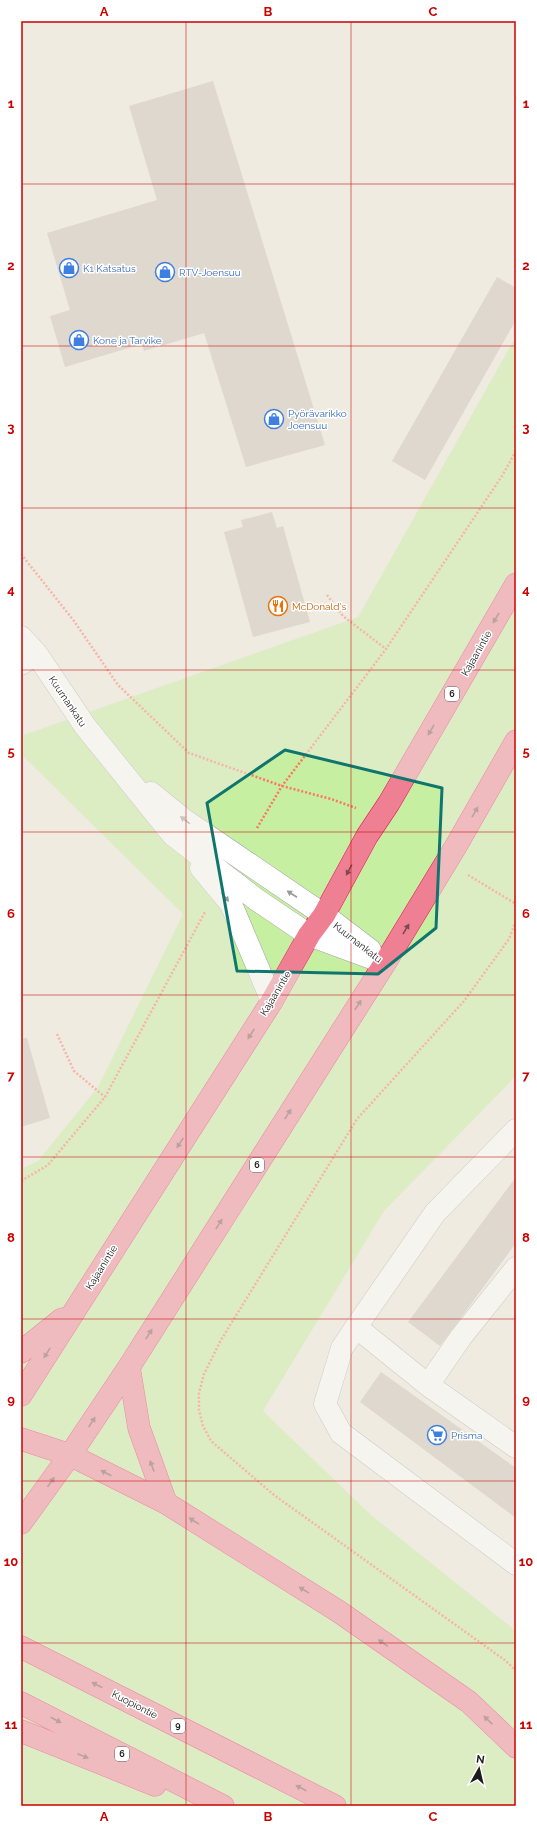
<svg xmlns="http://www.w3.org/2000/svg" width="537" height="1827" font-family="Raleway,sans-serif">
<rect width="100%" height="100%" fill="#efebe1"/>
<path fill="#c6efa1" d="M516 336V1076L384 1211 263 1411 371 1515 516 1631V1806H21V1169L38 1161 98 1087 183 914 21 754V736L358 617Z"/>
<path fill="#cbc0b7" d="M213 81 325 445 246 467 204 333 144 351 142 344 65 367 50 316 70 310 47 233 157 200 129 106Z
M497 277 516 288V320L425 480 392 461Z
M272 512 277 528 283 526 310 622 253 637 224 532 243 527 241 520Z
M21 1038H27L50 1118 21 1127Z
M516 1177V1243L440 1346 408 1322Z
M381 1372 516 1468V1518L360 1402Z"/>
<g fill="none" stroke-linecap="round" stroke-linejoin="round">
<g stroke="#a3a3a3" stroke-width="23">
<path id="minor" d="M21 637 36 653 85 726 173 835 257 900 309 935 385 963
M21 664 36 653
M151 793 183 819 324 915 370 950
M201 868 231 904 272 1001
M516 1130 435 1213 363 1317 342 1348 325 1404 341 1433 516 1564
M356 1327 428 1385 516 1447
M428 1385 461 1337 516 1268"/>
</g>
<g stroke="#e81359" stroke-width="23">
<path id="highway" d="M21 1352 62 1319
M129 1367 139 1428 166 1503
M21 1395 272 1001 309 935 324 915 367 836 389 803 516 584
M21 1439 70 1455 166 1503 338 1611 469 1702 516 1747
M21 1523 70 1455 129 1367 385 963 456 846 516 741
M21 1647 335 1806
M21 1703 223 1806
M21 1731 155 1785"/>
</g>
<path stroke="#ff7462" stroke-width="2.5" stroke-dasharray="2 2" stroke-linecap="butt" d="M21 554 74 621 118 685 189 753 282 786 331 799 356 808
M327 595 343 616 386 649
M257 828 282 786 386 649 502 476 516 451
M468 875 516 904
M516 921 509 939 464 1001 357 1119 221 1340 204 1374 199 1393V1410L203 1426 211 1441 274 1495 506 1661 516 1671
M57 1034 74 1071 105 1097
M21 1181 48 1165 105 1097 205 912"/>
<use href="#minor" stroke="#fff" stroke-width="22"/>
<use href="#highway" stroke="#ef8093" stroke-width="22"/>
</g>
<defs><path id="oneway-solid" d="M-6-.8H1V-3.2L6.5 0L1 3.2V.8H-6Z"/></defs>
<g fill="#7b4952">
<use href="#oneway-solid" transform="translate(496 618) rotate(120)"/>
<use href="#oneway-solid" transform="translate(431 730) rotate(120)"/>
<use href="#oneway-solid" transform="translate(475 812) rotate(-60)"/>
<use href="#oneway-solid" transform="translate(349 870) rotate(118)"/>
<use href="#oneway-solid" transform="translate(406 929) rotate(-59)"/>
<use href="#oneway-solid" transform="translate(358 1005) rotate(-57)"/>
<use href="#oneway-solid" transform="translate(251 1034) rotate(123)"/>
<use href="#oneway-solid" transform="translate(288 1114) rotate(-58)"/>
<use href="#oneway-solid" transform="translate(180 1143) rotate(123)"/>
<use href="#oneway-solid" transform="translate(219 1224) rotate(-58)"/>
<use href="#oneway-solid" transform="translate(149 1334) rotate(-58)"/>
<use href="#oneway-solid" transform="translate(47 1353) rotate(122)"/>
<use href="#oneway-solid" transform="translate(92 1422) rotate(-57)"/>
<use href="#oneway-solid" transform="translate(152 1466) rotate(-110)"/>
<use href="#oneway-solid" transform="translate(106 1473) rotate(-153)"/>
<use href="#oneway-solid" transform="translate(51 1482) rotate(-54)"/>
<use href="#oneway-solid" transform="translate(194 1521) rotate(-148)"/>
<use href="#oneway-solid" transform="translate(304 1590) rotate(-148)"/>
<use href="#oneway-solid" transform="translate(383 1643) rotate(-145)"/>
<use href="#oneway-solid" transform="translate(97 1685) rotate(-153)"/>
<use href="#oneway-solid" transform="translate(56 1720) rotate(27)"/>
<use href="#oneway-solid" transform="translate(488 1720) rotate(-137)"/>
<use href="#oneway-solid" transform="translate(83 1756) rotate(22)"/>
<use href="#oneway-solid" transform="translate(301 1788) rotate(-152)"/>
</g>
<g fill="#999">
<use href="#oneway-solid" transform="translate(185 820) rotate(-143)"/>
<use href="#oneway-solid" transform="translate(292 894) rotate(-147)"/>
<use href="#oneway-solid" transform="translate(225 897) rotate(50)"/>
</g>
<path d="M0 0H537V1827H0ZM285 750 442 788 436 928 378 974 237 971 207 803Z" fill="#efebe1" fill-opacity=".55" fill-rule="evenodd"/>
<path fill="none" stroke="#0f766e" stroke-width="3" stroke-linejoin="round" d="M285 750 442 788 436 928 378 974 237 971 207 803Z"/>
<path fill="none" stroke="#c90300" stroke-width="1" stroke-opacity="0.55" d="M186 21V1806M351 21V1806M21 184H516M21 346H516M21 508H516M21 670H516M21 832H516M21 995H516M21 1157H516M21 1319H516M21 1481H516M21 1643H516"/>
<defs>
<g id="shop-ring" transform="scale(1)"><circle r="9.5" fill="#fff" stroke="#3f7fe0" stroke-width="1.5"/><path d="M-5-2.5h2.3a2.7 3.5 0 0 1 5.4 0H5L5.5 6h-11ZM-1.5-2.5h3a1.5 2.3 0 0 0-3 0Z" fill="#3f7fe0"/></g>
<g id="restaurant-ring" transform="scale(1)"><circle r="9.5" fill="#fff" stroke="#e8710a" stroke-width="1.5"/><path d="M-5-6h1v4h1v-4h1v4h1v-4h1v5L-1.5 .5V6h-2V.5L-5-1ZM5-6V6H3V1.5H1.5Q1.5-4 5-6Z" fill="#e8710a"/></g>
<g id="supermarket-ring" transform="scale(1)"><circle r="9.5" fill="#fff" stroke="#3f7fe0" stroke-width="1.5"/><path d="M-6-5.5h2.5l.6 2H6L4.5 2H-2.5L-4.4-4H-6ZM-1.5 3.2a1.3 1.3 0 1 0 .1 0ZM3 3.2a1.3 1.3 0 1 0 .1 0Z" fill="#3f7fe0"/></g>
</defs>
<g fill-rule="evenodd">
<use href="#shop-ring" x="69" y="268"/>
<use href="#shop-ring" x="165" y="272"/>
<use href="#shop-ring" x="79" y="340"/>
<use href="#shop-ring" x="274" y="419"/>
<use href="#restaurant-ring" x="278" y="606"/>
<use href="#supermarket-ring" x="437" y="1435"/>
</g>
<g text-anchor="middle" stroke-width="3" stroke-linejoin="round" paint-order="stroke">
<g fill="#fff" stroke="#606060" stroke-width="1">
<rect x="445" y="687" width="14" height="14" rx="3"/>
<rect x="250" y="1158" width="14" height="14" rx="3"/>
<rect x="171" y="1719" width="14" height="14" rx="3"/>
<rect x="115" y="1747" width="14" height="14" rx="3"/>
</g>
<g font-size="9" font-weight="bold" fill="#1c1c1c">
<text x="452" y="697">6</text>
<text x="257" y="1168">6</text>
<text x="178" y="1729">9</text>
<text x="122" y="1757">6</text>
</g>
<g font-size="10" fill="#366cbe" stroke="#fff" text-anchor="start">
<text x="83" y="272">K1 Katsatus</text>
<text x="179" y="276">RTV-Joensuu</text>
<text x="93" y="344">Kone ja Tarvike</text>
<text x="288" y="417">Pyörävarikko<tspan x="288" dy="12">Joensuu</tspan></text>
<text x="451" y="1439">Prisma</text>
</g>
<g font-size="10" fill="#c56008" stroke="#fff" text-anchor="start">
<text x="292" y="610">McDonald's</text>
</g>
<g font-size="10" fill="#1c1c1c" stroke="#fff">
<text transform="translate(476 653) rotate(-60)" y="4">Kajaanintie</text>
<text transform="translate(68 701) rotate(56)" y="4">Kuurnankatu</text>
<text transform="translate(358 942) rotate(38)" y="4">Kuurnankatu</text>
<text transform="translate(275 993) rotate(-59)" y="4">Kajaanintie</text>
<text transform="translate(101 1267) rotate(-58)" y="4">Kajaanintie</text>
<text transform="translate(135 1704) rotate(27)" y="4">Kuopiontie</text>
</g>
</g>
<rect width="537" height="1827" fill="none" stroke="#ffffff" stroke-width="44"/>
<g transform="translate(479 1769) rotate(8)" stroke="#ffffff" stroke-width="3" paint-order="stroke">
<path d="M0-3L7 15L0 10L-7 15Z" fill="#1c1c1c"/>
<text y="-6" font-size="11" font-weight="bold" text-anchor="middle" fill="#1c1c1c">N</text>
</g>
<rect x="22" y="22" width="493" height="1783" fill="none" stroke="#c90300" stroke-width="1.5"/>
<g font-size="13" text-anchor="middle" font-weight="bold" fill="#c90300">
<text x="104" y="16">A</text>
<text x="268" y="16">B</text>
<text x="433" y="16">C</text>
<text x="11" y="108">1</text>
<text x="526" y="108">1</text>
<text x="11" y="270">2</text>
<text x="526" y="270">2</text>
<text x="11" y="432">3</text>
<text x="526" y="432">3</text>
<text x="11" y="594">4</text>
<text x="526" y="594">4</text>
<text x="11" y="756">5</text>
<text x="526" y="756">5</text>
<text x="11" y="918">6</text>
<text x="526" y="918">6</text>
<text x="11" y="1080">7</text>
<text x="526" y="1080">7</text>
<text x="11" y="1242">8</text>
<text x="526" y="1242">8</text>
<text x="11" y="1404">9</text>
<text x="526" y="1404">9</text>
<text x="11" y="1566">10</text>
<text x="526" y="1566">10</text>
<text x="11" y="1729">11</text>
<text x="526" y="1729">11</text>
<text x="104" y="1821">A</text>
<text x="268" y="1821">B</text>
<text x="433" y="1821">C</text>
</g>
</svg>
